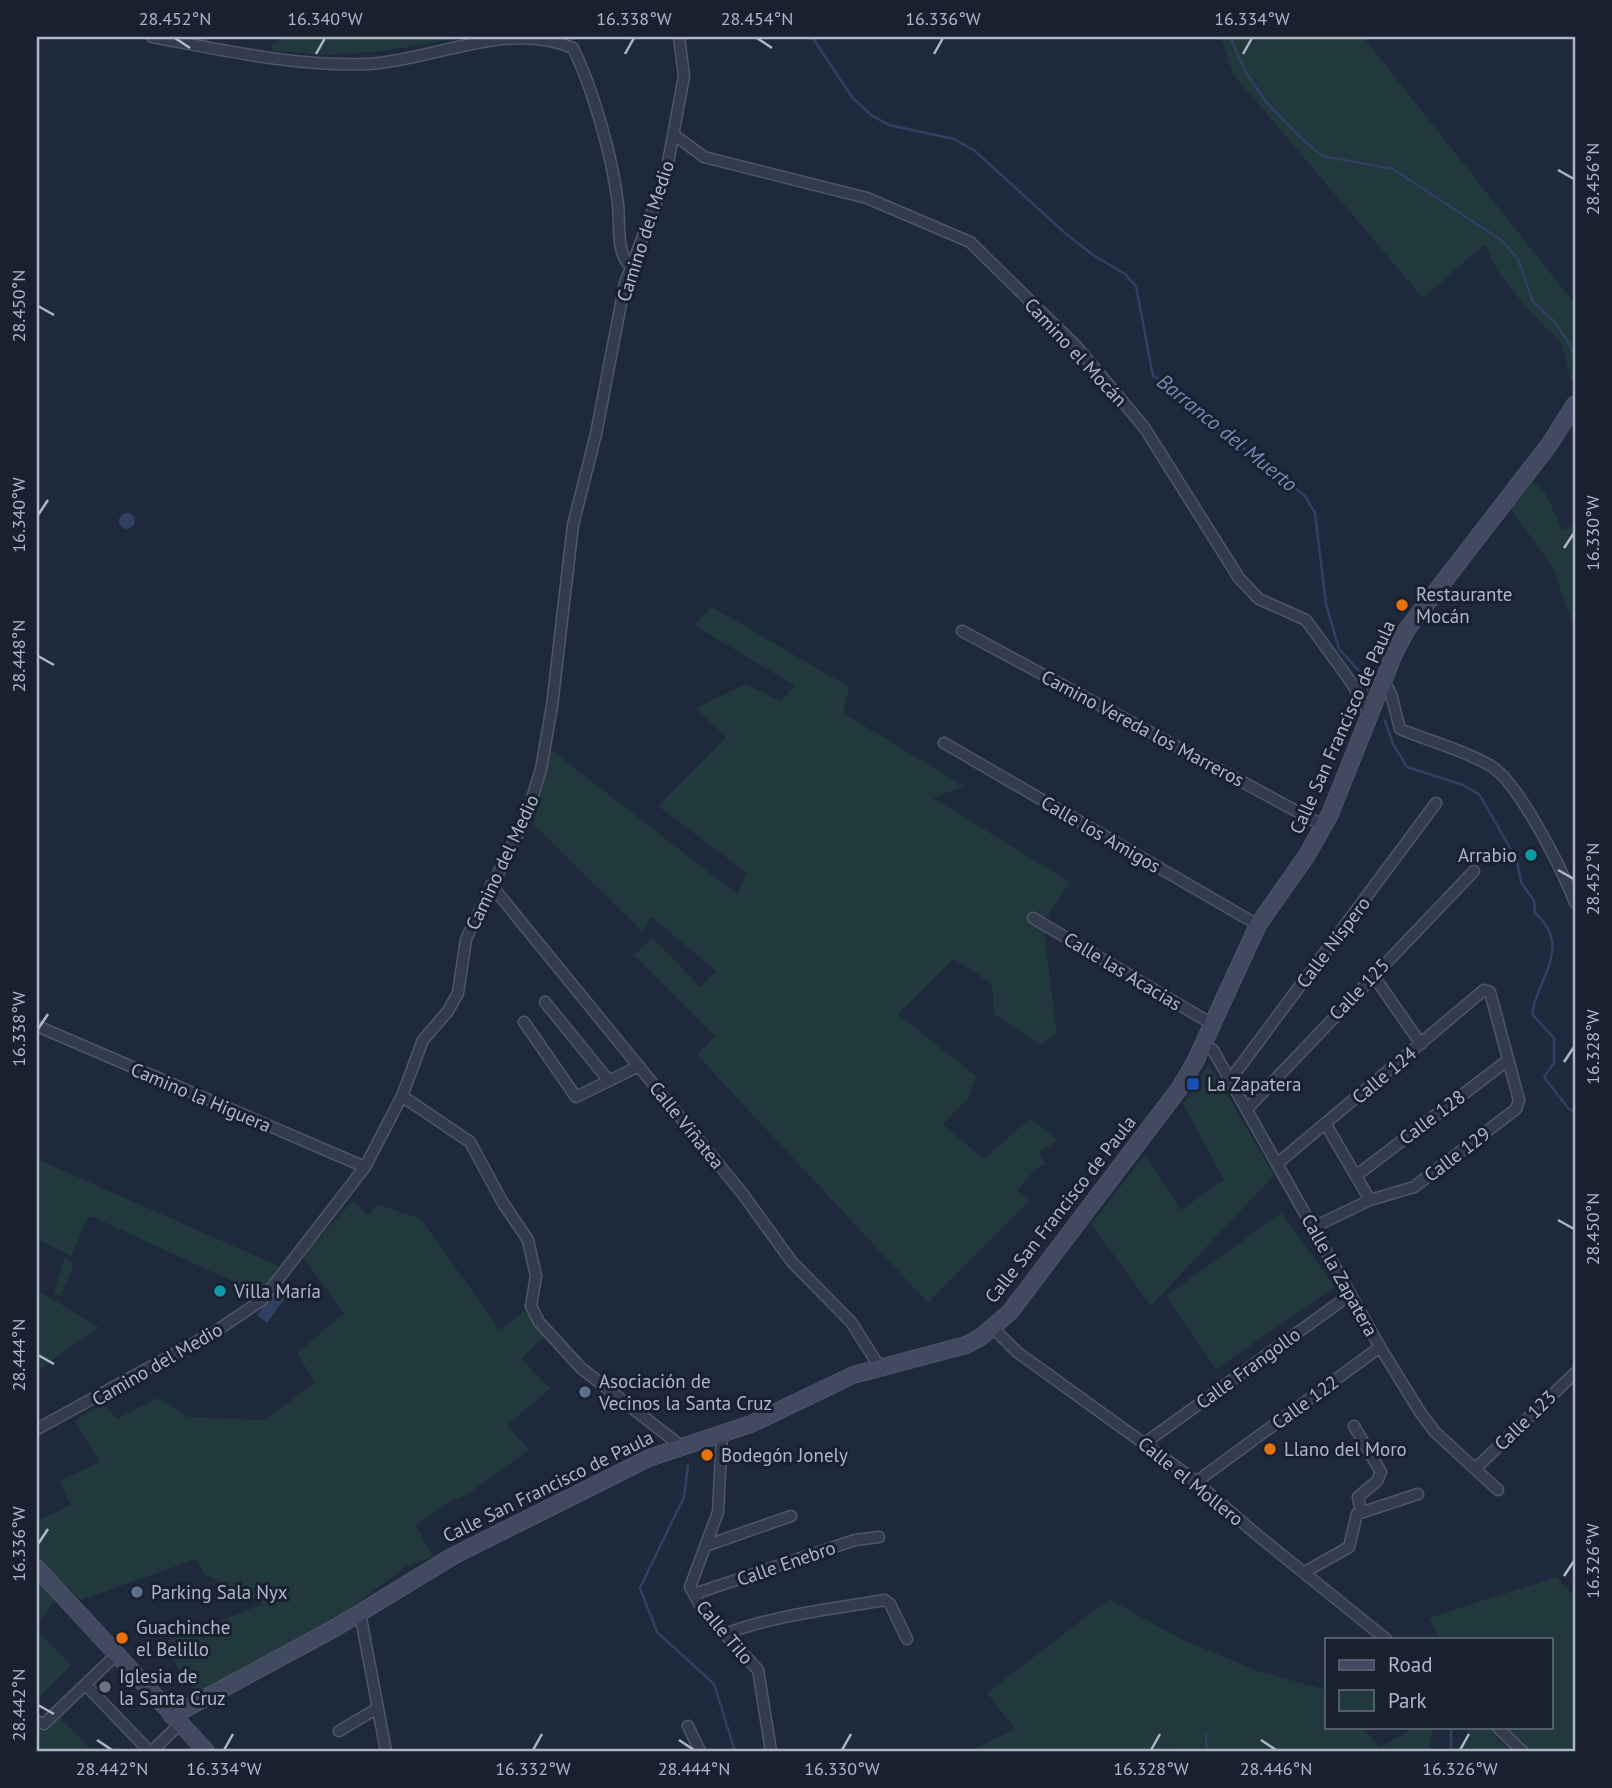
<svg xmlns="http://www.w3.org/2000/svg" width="1612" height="1788" font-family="'PT Sans',sans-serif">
<rect width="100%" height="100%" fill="#1f293c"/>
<path fill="#21383d" d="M285 37H464L385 51 327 55 274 51 270 46Z
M1221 37H1363L1575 304V375L1571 381 1562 344 1525 306 1497 270 1485 244 1423 298 1232 73Z
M1533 482 1545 492 1562 530 1575 525V630L1553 568 1511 509Z
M712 607 849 687 843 713 964 786 933 798 1070 882 1043 923 1057 1032 1041 1045 994 1014 992 984 954 959 898 1014 976 1076 968 1099 942 1124 984 1159 1030 1118 1058 1141 1039 1152 1045 1164 1035 1169 1017 1191 1029 1201 928 1303 697 1055 715 1036 634 955 653 938 700 987 716 971 652 917 642 931 533 824 551 750 737 894 747 873 658 806 726 737 696 708 746 684 780 701 795 686 694 625Z
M1209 1064 1274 1175 1151 1306 1091 1224 1145 1155 1181 1210 1224 1180 1183 1104Z
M37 1159 281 1267 260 1294 93 1217H88L71 1256 37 1239Z
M353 1201 368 1215 378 1205 420 1218 500 1330 524 1311 546 1335 521 1359 550 1389 507 1425 529 1450 468 1494 441 1506 416 1526 433 1557 407 1566 327 1625 196 1693 161 1643 264 1604 204 1574 196 1559 81 1600 37 1556V1521L71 1505 59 1481 100 1462 75 1421 102 1404 117 1419 157 1398 188 1417 264 1420 315 1383 297 1353 344 1313 302 1256Z
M1281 1213 1335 1287 1216 1369 1166 1296Z
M65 1258 74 1263 61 1296 54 1292Z
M37 1290 99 1327 37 1371Z
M37 1575 57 1596 37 1626Z
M1556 1577 1575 1597V1751H1527L1502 1727H1551V1698L1555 1695 1551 1684V1639H1439L1429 1618Z
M1109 1599 1181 1639 1258 1671 1327 1690V1727H1362L1380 1747 1416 1727H1434L1428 1751H1170L1168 1747 1160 1751H970L1015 1729 987 1693Z
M40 1634 71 1665 37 1699V1637Z
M60 1717 92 1751H37V1727L41 1731Z
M1469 1727H1486L1511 1751H1452L1464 1743Z"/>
<path fill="#2f4063" d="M119 521a8 8 0 1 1 16 0a8 8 0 1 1-16 0Z
M276 1290 285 1298 267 1323 257 1315Z"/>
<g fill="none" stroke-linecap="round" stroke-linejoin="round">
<path stroke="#2f4063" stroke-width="2.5" d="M812 37 852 97 871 115 889 125 954 139 975 151 1065 233 1093 255 1125 274 1136 286 1153 376 1168 383 1190 407 1305 496 1315 513 1326 604 1339 649 1361 673 1368 691
M1230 37 1245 71 1266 102 1304 141 1323 156 1393 169 1501 240 1518 259 1533 302 1555 322 1571 347 1575 361
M1385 721 1393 744 1407 767 1463 785 1479 794 1517 860 1521 882 1534 901 1535 913C1573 947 1538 976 1532 1014L1554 1038V1063L1544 1077 1568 1108 1575 1112
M688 1465 684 1497 640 1588 657 1632 714 1684 735 1751
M1451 1727V1751
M1206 1734 1207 1751"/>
<g stroke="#4e5667" stroke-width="13">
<path id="minor" d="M152 37C222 50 297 67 368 64 435 60 507 20 573 48 593 89 613 159 618 205 620 221 616 256 631 266
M673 134 704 157 867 198 970 242 1076 346 1144 427 1239 578 1259 599 1306 620 1351 682 1369 713
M962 631 1324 826
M1383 679 1391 694 1400 729C1429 741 1464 750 1491 766 1519 783 1563 871 1575 903
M944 743 1258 925
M491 885 742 1193 792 1262 851 1322 879 1366
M1033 918 1212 1024
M1373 975 1421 1044
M545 1002 609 1081
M524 1022 576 1097 639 1066
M37 1026 365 1167
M1204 1044 1213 1050 1380 1347 1420 1412 1435 1432 1498 1490
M1230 1080 1436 803
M402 1096 470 1142 503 1203 528 1240 536 1276 531 1306 539 1322 581 1368 681 1446
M1247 1109 1474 871
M1325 1123 1370 1200
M1278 1163 1484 990 1490 992 1519 1100 1516 1109 1414 1187 1370 1200 1314 1227
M1357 1175 1508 1060
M993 1328 1017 1352 1189 1476 1256 1534 1386 1639
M1354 1426 1381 1472 1377 1481 1358 1497 1361 1512
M37 1429 216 1331 262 1300 365 1167 402 1096 423 1040 448 1011 458 993 466 939 527 815 541 769 552 706 573 525 596 434 625 283 665 179 684 76 679 37
M722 1434 718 1512 690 1587 702 1609 758 1670 771 1751
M1145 1443 1351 1294
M1476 1468 1575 1373
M1196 1482 1380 1347
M708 1545 791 1516
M1305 1572 1349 1547 1357 1514 1418 1494
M694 1594 855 1540 879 1537
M360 1613 386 1751
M725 1634C775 1615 831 1609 885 1600L890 1604 907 1639
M86 1685 149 1751
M37 1721 44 1724 117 1654
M688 1726 700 1751
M1497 1727 1522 1751
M339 1731 378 1708
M152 1751 180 1724"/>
</g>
<g stroke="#4e5667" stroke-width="18">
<path id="secondary" d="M37 1568 206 1751
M172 1716 335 1628 453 1556 649 1458 751 1424 853 1375 966 1345 981 1337 1010 1312 1179 1089 1195 1062 1258 925 1307 855 1330 814 1394 654 1407 629 1549 445 1575 404"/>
</g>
<use href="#minor" stroke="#333c4c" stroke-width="10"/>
<use href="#secondary" stroke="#414a60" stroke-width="16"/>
</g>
<path fill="none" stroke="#aeb6c8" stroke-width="2.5" d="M175 38 190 48M757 38 772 48M316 54 325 38M625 54 634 38M934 54 943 38M1243 54 1252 38M1558 170 1574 179M38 306 54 315M38 515 48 500M1564 548 1574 533M38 656 54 665M1558 870 1574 879M38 1029 48 1014M1564 1062 1574 1047M1558 1220 1574 1229M38 1355 54 1364M38 1544 48 1529M1564 1576 1574 1561M38 1705 54 1714M97 1740 112 1750M679 1740 694 1750M1261 1740 1276 1750M224 1750 233 1734M533 1750 542 1734M842 1750 851 1734M1151 1750 1160 1734M1460 1750 1469 1734"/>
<g fill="#e8710a" stroke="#192131" stroke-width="2.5">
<circle cx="1402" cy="605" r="7"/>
<circle cx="1270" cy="1449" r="7"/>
<circle cx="707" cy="1455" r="7"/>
<circle cx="122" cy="1638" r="7"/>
</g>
<g fill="#0f9aa8" stroke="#192131" stroke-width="2.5">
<circle cx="1531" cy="855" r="7"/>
<circle cx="220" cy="1291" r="7"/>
</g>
<rect fill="#1a4fb4" stroke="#192131" stroke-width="2.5" x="1186" y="1077" width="14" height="14" rx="3.5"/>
<g fill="#5c6f8a" stroke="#192131" stroke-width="2.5">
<circle cx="585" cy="1392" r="7"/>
<circle cx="137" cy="1592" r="7"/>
</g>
<circle fill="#6b7280" stroke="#192131" stroke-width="2.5" cx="105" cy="1687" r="7"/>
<g text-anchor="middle" stroke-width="6" stroke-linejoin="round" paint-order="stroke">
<g font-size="19" fill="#aeb6c8" stroke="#192131">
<text transform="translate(645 231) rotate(-72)" y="7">Camino del Medio</text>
<text transform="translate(1076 352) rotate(47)" y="7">Camino el Mocán</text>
<text transform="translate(1342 727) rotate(-66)" y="7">Calle San Francisco de Paula</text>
<text transform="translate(1143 728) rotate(28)" y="7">Camino Vereda los Marreros</text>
<text transform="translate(1101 834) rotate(30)" y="7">Calle los Amigos</text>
<text transform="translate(502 862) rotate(-65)" y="7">Camino del Medio</text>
<text transform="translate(1333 942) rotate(-53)" y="7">Calle Níspero</text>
<text transform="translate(1123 971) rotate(31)" y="7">Calle las Acacias</text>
<text transform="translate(1359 989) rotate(-46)" y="7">Calle 125</text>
<text transform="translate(1384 1075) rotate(-40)" y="7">Calle 124</text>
<text transform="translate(201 1097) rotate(23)" y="7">Camino la Higuera</text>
<text transform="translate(1432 1117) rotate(-37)" y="7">Calle 128</text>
<text transform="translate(687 1125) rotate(51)" y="7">Calle Viñatea</text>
<text transform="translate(1457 1154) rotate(-37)" y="7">Calle 129</text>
<text transform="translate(1060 1209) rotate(-52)" y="7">Calle San Francisco de Paula</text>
<text transform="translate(1340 1275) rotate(61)" y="7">Calle la Zapatera</text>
<text transform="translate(157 1364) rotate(-30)" y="7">Camino del Medio</text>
<text transform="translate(1248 1368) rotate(-36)" y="7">Calle Frangollo</text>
<text transform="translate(1305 1402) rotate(-36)" y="7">Calle 122</text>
<text transform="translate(1525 1420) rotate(-44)" y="7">Calle 123</text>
<text transform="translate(1191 1481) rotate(39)" y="7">Calle el Mollero</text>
<text transform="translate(548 1486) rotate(-26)" y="7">Calle San Francisco de Paula</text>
<text transform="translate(786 1563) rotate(-19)" y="7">Calle Enebro</text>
<text transform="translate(725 1632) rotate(50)" y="7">Calle Tilo</text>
</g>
<g font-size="19" fill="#aeb6c8" stroke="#192131" text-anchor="start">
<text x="1416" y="601">Restaurante<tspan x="1416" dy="22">Mocán</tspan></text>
<text x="1517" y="862" text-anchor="end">Arrabio</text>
<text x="1207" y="1091">La Zapatera</text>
<text x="234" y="1298">Villa María</text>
<text x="599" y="1388">Asociación de<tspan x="599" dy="22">Vecinos la Santa Cruz</tspan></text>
<text x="1284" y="1456">Llano del Moro</text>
<text x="721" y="1462">Bodegón Jonely</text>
<text x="151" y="1599">Parking Sala Nyx</text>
<text x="136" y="1634">Guachinche<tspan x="136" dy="22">el Belillo</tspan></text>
<text x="119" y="1683">Iglesia de<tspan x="119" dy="22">la Santa Cruz</tspan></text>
</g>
<g font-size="21" font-style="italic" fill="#7389b3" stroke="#192131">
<text transform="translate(1227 433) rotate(39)" y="7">Barranco del Muerto</text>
</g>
</g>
<rect width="1612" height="1788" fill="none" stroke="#192131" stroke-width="77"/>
<rect x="1325" y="1638" width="228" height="91" fill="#192131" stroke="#555d6d" stroke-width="2"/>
<rect x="1339" y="1660" width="35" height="10" fill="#414a60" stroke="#555d6d" stroke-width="2"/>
<text x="1388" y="1672" font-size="21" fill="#aeb6c8">Road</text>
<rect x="1339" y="1690" width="35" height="21" fill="#21383d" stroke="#555d6d" stroke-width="2"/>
<text x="1388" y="1708" font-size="21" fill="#aeb6c8">Park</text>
<rect x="38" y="38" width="1536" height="1712" fill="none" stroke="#aeb6c8" stroke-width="2.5"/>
<g font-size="18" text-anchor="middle" fill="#aeb6c8">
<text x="175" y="25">28.452°N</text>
<text x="325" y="25">16.340°W</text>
<text x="634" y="25">16.338°W</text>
<text x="757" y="25">28.454°N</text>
<text x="943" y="25">16.336°W</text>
<text x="1252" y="25">16.334°W</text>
<text transform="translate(1593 179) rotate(-90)" y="6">28.456°N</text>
<text transform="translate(19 306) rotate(-90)" y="6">28.450°N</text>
<text transform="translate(19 515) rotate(-90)" y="6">16.340°W</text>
<text transform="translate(1593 533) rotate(-90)" y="6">16.330°W</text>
<text transform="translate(19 656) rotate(-90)" y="6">28.448°N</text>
<text transform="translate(1593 879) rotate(-90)" y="6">28.452°N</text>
<text transform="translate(19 1029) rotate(-90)" y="6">16.338°W</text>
<text transform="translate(1593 1047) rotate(-90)" y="6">16.328°W</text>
<text transform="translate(1593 1229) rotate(-90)" y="6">28.450°N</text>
<text transform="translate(19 1355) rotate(-90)" y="6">28.444°N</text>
<text transform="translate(19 1544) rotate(-90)" y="6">16.336°W</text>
<text transform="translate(1593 1561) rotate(-90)" y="6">16.326°W</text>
<text transform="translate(19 1705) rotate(-90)" y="6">28.442°N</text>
<text x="112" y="1775">28.442°N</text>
<text x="224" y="1775">16.334°W</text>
<text x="533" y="1775">16.332°W</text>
<text x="694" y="1775">28.444°N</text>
<text x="842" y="1775">16.330°W</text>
<text x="1151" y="1775">16.328°W</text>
<text x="1276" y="1775">28.446°N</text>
<text x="1460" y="1775">16.326°W</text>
</g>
</svg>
